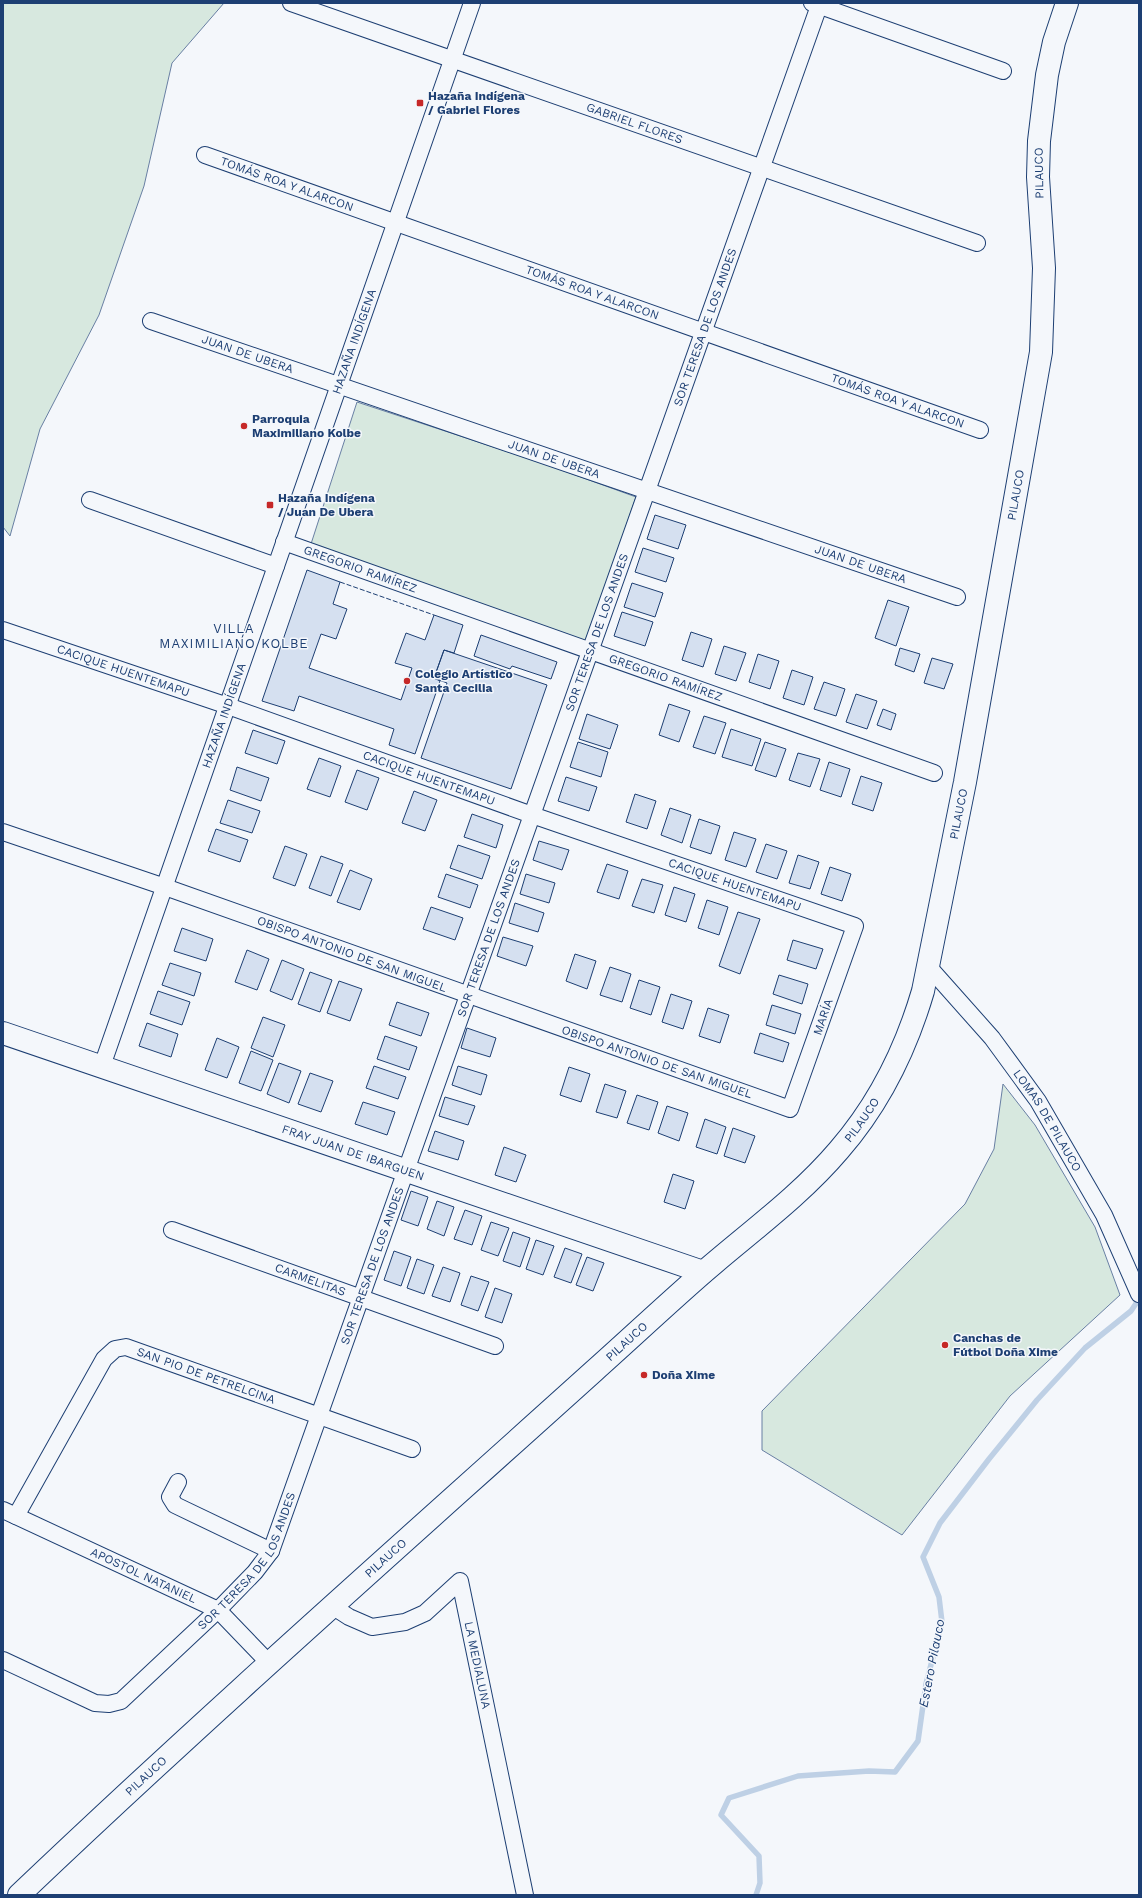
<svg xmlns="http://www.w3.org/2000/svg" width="1142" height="1898" font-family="'Work Sans',sans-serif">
<rect width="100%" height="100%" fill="#f4f7fb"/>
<path fill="#d7e8df" stroke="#687fa3" d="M3 3H224L172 63 144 186 99 315 40 429 10 536 3 527Z
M357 402 545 464 636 497 586 643 310 547Z
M1003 1084 1035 1125 1095 1227 1120 1295 1010 1396 902 1535 762 1450V1411L965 1204 994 1149Z"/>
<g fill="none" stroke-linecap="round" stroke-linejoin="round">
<path stroke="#bed0e5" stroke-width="5.5" d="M756 1895 760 1883 759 1856 721 1815 729 1798 798 1776 869 1771 895 1772 918 1741 926 1684 942 1622 939 1597 923 1557 940 1523 989 1459 1037 1400 1085 1348 1131 1311 1139 1299"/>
</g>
<path fill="#d5e0f0" stroke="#1d3f73" d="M655 515 686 525 678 549 647 539Z
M643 548 674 558 666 582 635 572Z
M307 570 340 582 333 604 347 609 336 639 321 634 309 668 401 700 412 668 395 663 406 633 425 640 434 615 463 625 454 653 444 650 434 678 440 681 415 754 389 745 394 729 299 696 294 711 262 701Z
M632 583 663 593 655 617 624 607Z
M888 600 909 607 896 646 875 638Z
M622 612 653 622 645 646 614 636Z
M691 632 712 639 703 667 682 660Z
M481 635 557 662 551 679 512 666 510 669 474 656Z
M724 646 746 653 736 681 715 674Z
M900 648 920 654 914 672 895 665Z
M444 650 547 685 511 789 421 758 447 683 434 678Z
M758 654 779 661 770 689 749 682Z
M932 658 953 664 944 689 924 683Z
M792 670 813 677 804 705 783 698Z
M824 682 845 689 836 716 814 709Z
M856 694 877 701 867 729 846 722Z
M669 704 690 711 679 742 659 735Z
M883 709 896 714 891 730 877 725Z
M587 714 618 725 610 749 579 739Z
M704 716 726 723 715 754 693 747Z
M731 729 761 739 752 766 722 757Z
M253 730 285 741 277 764 245 753Z
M578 742 608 752 601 777 570 767Z
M765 742 786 749 776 777 755 770Z
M798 753 820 759 810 787 789 780Z
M319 758 341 766 330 797 307 789Z
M829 762 850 769 841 797 820 790Z
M237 767 269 778 261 801 230 790Z
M357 770 379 778 367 810 345 802Z
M861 776 882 783 873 811 852 804Z
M566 777 597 787 589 811 558 801Z
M414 791 437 800 425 831 402 823Z
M635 794 656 801 647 829 626 822Z
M228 800 260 811 252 833 220 823Z
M670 808 691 815 682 843 661 835Z
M472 814 503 825 496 848 464 837Z
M699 819 720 826 711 854 690 847Z
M216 829 248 840 240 862 208 851Z
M734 832 756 839 746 867 725 860Z
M539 841 569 850 562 870 533 860Z
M766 844 787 851 777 879 756 872Z
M458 845 490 856 482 879 450 868Z
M285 846 307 854 295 886 273 878Z
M798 855 819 862 810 889 789 883Z
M321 856 343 864 331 896 309 888Z
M607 864 628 871 619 899 597 892Z
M830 867 851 874 842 901 821 894Z
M350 870 372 879 360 910 337 902Z
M446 874 478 885 470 908 438 897Z
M526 874 555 883 549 903 520 894Z
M642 879 663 885 654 913 632 906Z
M674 887 695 894 686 922 665 915Z
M707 900 728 907 719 935 698 928Z
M515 903 544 913 538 932 509 923Z
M431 907 463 918 455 940 423 929Z
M738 912 760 919 740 974 719 966Z
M182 928 213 939 206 961 174 951Z
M503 937 533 946 526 966 497 956Z
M793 940 823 949 816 969 787 960Z
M247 950 269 959 257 990 235 982Z
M575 954 596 961 587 989 566 981Z
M282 960 304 969 292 1000 270 991Z
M170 963 201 973 194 996 162 985Z
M610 967 631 974 622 1002 600 995Z
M310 972 332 980 320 1012 298 1004Z
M779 975 808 984 802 1004 773 994Z
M639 980 660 987 651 1015 630 1008Z
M339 981 362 989 350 1021 327 1013Z
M158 991 190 1002 182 1025 150 1014Z
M671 994 692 1001 683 1029 662 1022Z
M397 1002 429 1013 421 1036 389 1025Z
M772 1005 801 1014 795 1034 766 1025Z
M708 1008 729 1015 720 1043 699 1036Z
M263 1017 285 1025 273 1057 251 1048Z
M147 1023 178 1034 171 1057 139 1046Z
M467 1028 496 1038 490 1057 461 1048Z
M760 1033 789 1043 783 1062 754 1053Z
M385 1036 417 1047 409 1070 377 1059Z
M217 1038 239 1047 227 1078 205 1070Z
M251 1051 273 1060 261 1091 239 1083Z
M279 1063 301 1071 289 1103 267 1094Z
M374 1066 406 1077 398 1099 366 1088Z
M458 1066 487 1075 481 1095 452 1085Z
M569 1067 590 1074 581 1102 560 1095Z
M310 1073 333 1081 321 1112 298 1104Z
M605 1084 626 1091 617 1118 596 1112Z
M637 1095 658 1102 649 1130 627 1123Z
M445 1097 475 1106 468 1125 439 1116Z
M363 1102 395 1112 387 1135 355 1124Z
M667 1106 688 1113 679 1141 658 1133Z
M705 1119 726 1127 717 1154 696 1147Z
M733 1128 755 1136 745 1163 724 1156Z
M435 1131 464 1141 458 1160 428 1151Z
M504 1147 526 1155 516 1182 495 1175Z
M673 1174 694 1181 685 1209 664 1202Z
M411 1191 428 1197 418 1226 401 1220Z
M437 1201 454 1207 444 1236 427 1229Z
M465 1210 482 1216 472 1245 454 1239Z
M491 1222 509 1228 498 1256 481 1250Z
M513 1232 530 1238 520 1267 503 1261Z
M536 1240 554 1246 543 1275 526 1269Z
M565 1248 582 1254 571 1283 554 1277Z
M394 1251 411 1257 401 1286 384 1280Z
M587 1257 604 1263 593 1291 576 1285Z
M417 1259 434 1265 424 1294 407 1288Z
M443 1267 460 1273 450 1302 432 1296Z
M471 1276 489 1282 478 1311 461 1305Z
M495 1288 512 1294 502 1323 485 1317Z"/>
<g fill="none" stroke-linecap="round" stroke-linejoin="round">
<g stroke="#1d3f73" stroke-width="18">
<g id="street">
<path id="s1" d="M291 3 977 243"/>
<path d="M812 3 1003 71"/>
<path id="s2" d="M205 155 980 430"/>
<path id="s3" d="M151 321 957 597"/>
<path d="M90 500 276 566"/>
<path id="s4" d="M284 542 934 773"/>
<path id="s5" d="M3 630 228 706 532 815 855 926 790 1109 165 887 3 832"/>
<path id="s6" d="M928 966 992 1038 1038 1101 1104 1215 1139 1294"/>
<path id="s7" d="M102 1066 472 3"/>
<path id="s8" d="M172 1230 495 1346"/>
<path d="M178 1482 170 1497 175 1505 271 1551"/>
<path id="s9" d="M3 1510 218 1610 268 1662"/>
<path id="s10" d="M16 1516 104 1359 115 1349 126 1347 412 1449"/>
<path id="s11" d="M332 1606 349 1617 372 1627 405 1622 425 1613 460 1581 525 1895"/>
<path id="s12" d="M3 1660 95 1703 109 1704 121 1701 218 1610 255 1572 271 1551 820 3"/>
</g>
</g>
<g stroke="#1d3f73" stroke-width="24">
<g id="secondary">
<path id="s13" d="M3 1033 703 1272"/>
</g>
</g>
<g stroke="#1d3f73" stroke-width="24">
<g id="primary">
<path id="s14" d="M19 1895C207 1716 401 1545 594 1371 631 1338 667 1304 705 1271 750 1232 800 1196 839 1150 879 1104 906 1049 923 991L965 782 1041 352 1044 268 1038 177 1039 141 1047 75 1054 42 1067 3"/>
</g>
</g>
<use href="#street" stroke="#f4f7fb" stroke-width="16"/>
<use href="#secondary" stroke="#f4f7fb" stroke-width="22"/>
<use href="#primary" stroke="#f4f7fb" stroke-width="22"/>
<path stroke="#1d3f73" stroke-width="1" stroke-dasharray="5 2" stroke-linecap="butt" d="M340 582 434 615"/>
</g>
<g fill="#c62828" stroke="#f4f7fb" stroke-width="1.5">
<rect x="416" y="99" width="8" height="8" rx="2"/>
<circle cx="244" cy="426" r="4"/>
<rect x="266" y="501" width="8" height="8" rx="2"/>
<circle cx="407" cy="681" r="4"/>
<circle cx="945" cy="1345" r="4"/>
<circle cx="644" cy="1375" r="4"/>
</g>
<g text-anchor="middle" stroke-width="3" stroke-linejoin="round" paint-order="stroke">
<g font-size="12" font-weight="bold" fill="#1d3f73" stroke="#f4f7fb" text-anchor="start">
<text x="428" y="100">Hazaña Indígena<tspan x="428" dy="14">/ Gabriel Flores</tspan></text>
<text x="252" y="423">Parroquia<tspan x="252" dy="14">Maximiliano Kolbe</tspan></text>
<text x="278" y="502">Hazaña Indígena<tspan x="278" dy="14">/ Juan De Ubera</tspan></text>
<text x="415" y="678">Colegio Artístico<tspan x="415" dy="14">Santa Cecilia</tspan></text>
<text x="953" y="1342">Canchas de<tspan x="953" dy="14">Fútbol Doña Xime</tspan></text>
<text x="652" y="1379">Doña Xime</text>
</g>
<g font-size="12" fill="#1d3f73" stroke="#f4f7fb">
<text dy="4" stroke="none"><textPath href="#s1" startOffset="364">GABRIEL FLORES</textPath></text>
<text transform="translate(1039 173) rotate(-91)" y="4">PILAUCO</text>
<text dy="4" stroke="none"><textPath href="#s2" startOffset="87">TOMÁS ROA Y ALARCON</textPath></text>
<text dy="4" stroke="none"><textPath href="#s2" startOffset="411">TOMÁS ROA Y ALARCON</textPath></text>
<text dy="4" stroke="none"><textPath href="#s12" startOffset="1639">SOR TERESA DE LOS ANDES</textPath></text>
<text dy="4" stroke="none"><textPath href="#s7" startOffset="767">HAZAÑA INDÍGENA</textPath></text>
<text dy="4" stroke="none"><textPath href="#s3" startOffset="102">JUAN DE UBERA</textPath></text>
<text dy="4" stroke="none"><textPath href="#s2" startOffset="735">TOMÁS ROA Y ALARCON</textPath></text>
<text dy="4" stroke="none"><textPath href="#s3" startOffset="426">JUAN DE UBERA</textPath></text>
<text dy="4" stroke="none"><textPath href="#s14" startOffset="1794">PILAUCO</textPath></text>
<text dy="4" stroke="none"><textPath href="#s3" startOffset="750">JUAN DE UBERA</textPath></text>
<text dy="4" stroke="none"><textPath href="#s4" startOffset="81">GREGORIO RAMÍREZ</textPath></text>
<text dy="4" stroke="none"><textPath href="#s12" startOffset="1315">SOR TERESA DE LOS ANDES</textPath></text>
<text dy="4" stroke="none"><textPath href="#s5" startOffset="127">CACIQUE HUENTEMAPU</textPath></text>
<text dy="4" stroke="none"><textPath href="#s4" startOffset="405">GREGORIO RAMÍREZ</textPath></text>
<text dy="4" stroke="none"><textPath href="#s7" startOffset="371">HAZAÑA INDÍGENA</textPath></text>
<text dy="4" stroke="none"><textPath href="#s5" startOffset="451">CACIQUE HUENTEMAPU</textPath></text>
<text dy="4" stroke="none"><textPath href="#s14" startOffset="1470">PILAUCO</textPath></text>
<text dy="4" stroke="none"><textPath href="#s5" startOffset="775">CACIQUE HUENTEMAPU</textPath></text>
<text dy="4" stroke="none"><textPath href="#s12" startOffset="991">SOR TERESA DE LOS ANDES</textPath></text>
<text transform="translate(352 954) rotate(20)" y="4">OBISPO ANTONIO DE SAN MIGUEL</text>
<text transform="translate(823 1017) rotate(-71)" y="4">MARÍA</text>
<text transform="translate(657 1062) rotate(19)" y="4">OBISPO ANTONIO DE SAN MIGUEL</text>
<text dy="4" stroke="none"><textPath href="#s14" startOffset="1146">PILAUCO</textPath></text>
<text dy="4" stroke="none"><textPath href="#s6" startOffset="196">LOMAS DE PILAUCO</textPath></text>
<text dy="4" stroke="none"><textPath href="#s13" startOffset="370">FRAY JUAN DE IBARGUEN</textPath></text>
<text dy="4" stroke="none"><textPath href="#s12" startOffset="643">SOR TERESA DE LOS ANDES</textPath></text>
<text dy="4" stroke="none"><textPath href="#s8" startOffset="147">CARMELITAS</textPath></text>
<text dy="4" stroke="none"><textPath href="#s14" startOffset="822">PILAUCO</textPath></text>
<text dy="4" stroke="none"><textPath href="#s10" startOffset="291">SAN PIO DE PETRELCINA</textPath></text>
<text dy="4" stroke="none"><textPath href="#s14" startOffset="498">PILAUCO</textPath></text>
<text dy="4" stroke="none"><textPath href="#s12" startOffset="319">SOR TERESA DE LOS ANDES</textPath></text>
<text dy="4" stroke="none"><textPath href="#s9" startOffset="155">APOSTOL NATANIEL</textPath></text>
<text dy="4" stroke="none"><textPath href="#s11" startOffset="234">LA MEDIALUNA</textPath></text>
<text dy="4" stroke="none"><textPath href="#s14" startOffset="174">PILAUCO</textPath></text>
</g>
<g font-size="13" letter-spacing="1" fill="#1d3f73" stroke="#f4f7fb">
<text x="234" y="633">VILLA<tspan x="234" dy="15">MAXIMILIANO KOLBE</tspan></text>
</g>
<g font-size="13" font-style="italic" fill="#1d3f73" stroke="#f4f7fb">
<text transform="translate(931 1663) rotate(-79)" y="5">Estero Pilauco</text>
</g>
</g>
<rect width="1142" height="1898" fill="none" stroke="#1d3f73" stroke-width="8"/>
</svg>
